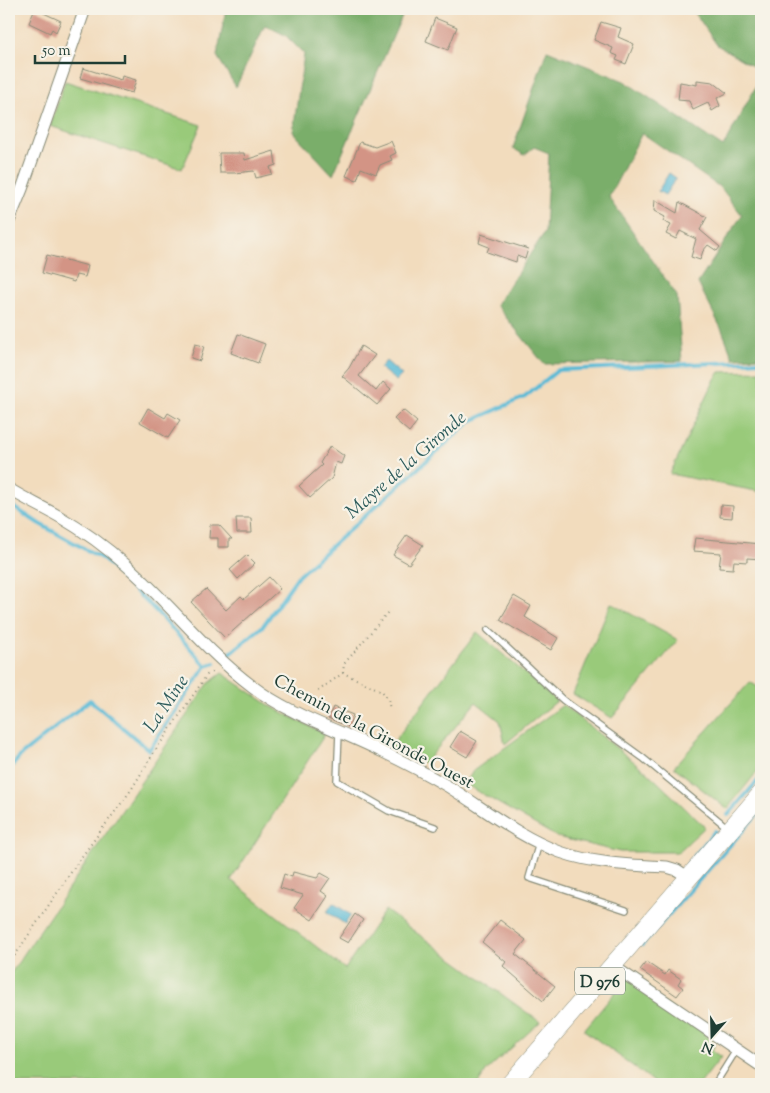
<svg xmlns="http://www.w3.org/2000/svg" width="770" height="1093" font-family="'Sorts Mill Goudy',serif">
<rect width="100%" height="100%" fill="#f7f3e8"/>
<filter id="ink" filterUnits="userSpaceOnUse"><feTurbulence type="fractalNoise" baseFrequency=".02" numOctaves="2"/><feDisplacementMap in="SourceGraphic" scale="10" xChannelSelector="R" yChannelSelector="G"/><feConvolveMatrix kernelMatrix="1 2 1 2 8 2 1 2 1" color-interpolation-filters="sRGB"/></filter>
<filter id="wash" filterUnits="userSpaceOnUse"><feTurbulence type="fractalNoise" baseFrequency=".0096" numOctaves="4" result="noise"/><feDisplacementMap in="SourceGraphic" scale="20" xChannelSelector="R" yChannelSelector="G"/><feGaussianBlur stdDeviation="1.12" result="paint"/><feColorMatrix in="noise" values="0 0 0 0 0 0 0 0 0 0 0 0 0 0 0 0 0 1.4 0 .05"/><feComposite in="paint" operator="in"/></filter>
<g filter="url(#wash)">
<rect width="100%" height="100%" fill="#f2dcbd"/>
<path fill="#99ca7a" stroke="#5c8457" d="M65 81 201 125 182 169 50 126Z
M761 371V492L670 474 715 379 720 372Z
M611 603 678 640 612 718 573 694Z
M477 632 557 701 505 744 500 721 476 702 425 763 390 747Z
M222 673 272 707 325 734 231 880 345 969 385 910 540 1022 487 1070 478 1084H9V976L208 684Z
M750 682 761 689V767L727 809 674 767Z
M563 705 648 773 705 827 678 852H620L557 837 465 784 473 771Z
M627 978 697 1026 715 1044 712 1051 721 1057 700 1084H657L584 1030Z"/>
<path fill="#7aae6a" stroke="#4c764f" d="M226 9H405L333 175 293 132 304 54 285 35 265 25 236 87 217 56Z
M697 9H761V71L717 45 695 13Z
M547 50 624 81 723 147 761 77V357L733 358 722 330 698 283 742 215 721 188 642 133 609 197 677 296 682 361 544 364 496 305 545 232 549 153 534 147 524 155 513 148Z"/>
<path fill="#58bad6" stroke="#3c7c85" d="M669 173 676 178 665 195 658 191Z
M386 361 402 375 396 381 380 368Z
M333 903 351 915 345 924 327 912Z"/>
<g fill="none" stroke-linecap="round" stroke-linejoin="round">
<path stroke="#58bad6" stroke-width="4" d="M9 504 38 523 103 559 156 611 206 666
M227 656 263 626 298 576 471 421 525 397 558 370 761 361
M206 666 215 663
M9 770 21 755 90 700 149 750 206 666
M728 815 761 777
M688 864 715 831
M642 945 761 810"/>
</g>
<g id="blocks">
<path fill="#d39485" d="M35 9 61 21 56 32 52 29 50 33 29 23Z
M435 18 457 27 448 50 426 41Z
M601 22 621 28 618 37 634 44 626 64 616 60 618 56 611 53 613 48 594 40Z
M83 68 121 80 122 76 136 80 132 93 80 78Z
M697 80 713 82 727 93 717 98 720 106 712 111 708 103 693 110 689 101 678 100 680 82 697 85Z
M391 141 396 153 390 156 392 160 380 165 376 174 361 168 357 180 346 176 360 142 375 147Z
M274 151 276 165 270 167 272 174 256 178 254 171 234 173H220L219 153H244L245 160Z
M655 200 677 213 679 202 707 217 700 230 720 247 717 251 708 245 703 251 700 260 691 257 696 239 680 231 676 239 666 234 671 225 663 221 665 217 654 211Z
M481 234 528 249 525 259 517 256 516 262 487 252 489 247 479 243Z
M47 255 88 266 85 277 76 275 74 282 42 273Z
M238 334 265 344 258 363 231 353Z
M195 344 204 346 200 361 191 358Z
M361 346 375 355 359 376 376 391 383 382 391 389 377 405 342 376 349 368Z
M148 408 165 418 168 413 180 420 168 438 140 422Z
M403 410 417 422 409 432 394 419Z
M330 446 344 456 341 464 336 462 332 478 310 498 299 486 322 465 320 463Z
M721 505 733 506 732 518 720 517Z
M236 518H251L252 533H237Z
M210 525H219L232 539H229V547H218V538H209Z
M407 535 423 545 409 564 393 555Z
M695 538 761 544V559L747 558V562L734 561 733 569 719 568 721 553 693 551Z
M247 555 255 563 238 579 230 570Z
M269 577 280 589 225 638 191 602 206 589 226 610 241 596 244 599Z
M514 596 531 606 525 617 558 638 551 650 500 620Z
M333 707 353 715 349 727 328 718Z
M460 731 477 741 467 757 450 747Z
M293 872 317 878 321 873 330 878 321 891 328 896 312 920 294 908 303 895 280 888 284 874 292 877Z
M355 914 363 920 348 943 339 938Z
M500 920 526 940 515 954 555 986 543 1001 503 966 506 962 482 942Z
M646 962 665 975 668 970 681 979 678 984 683 988 677 996 640 970Z"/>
</g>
</g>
<g filter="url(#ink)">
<use href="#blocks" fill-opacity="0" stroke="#888c78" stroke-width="1"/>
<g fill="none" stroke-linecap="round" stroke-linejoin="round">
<g stroke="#888c78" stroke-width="8">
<path id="service" d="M488 630 563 700 643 758 728 828
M339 733 337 781 389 811 435 827
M539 843 529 878 626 910
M715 1084 737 1049"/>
</g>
<g stroke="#888c78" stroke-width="13">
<path id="minor" d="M9 221 22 189 85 9
M9 489C25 499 43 507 60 517 84 531 106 547 126 565 170 603 205 651 252 686 291 716 338 729 381 751 404 762 427 774 449 787 486 810 519 837 560 852 594 864 631 865 667 867L677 870 689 878
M613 966 761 1066"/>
</g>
<g stroke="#888c78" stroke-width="19">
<path id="primary" d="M510 1084 761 794"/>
</g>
<path stroke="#888c78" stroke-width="2" stroke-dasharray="1 4" stroke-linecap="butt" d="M343 673 344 664 388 612
M318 691 343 673 382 691 388 699 390 710
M9 964 80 859 131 790 153 754 207 675 215 671"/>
<use href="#service" stroke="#fff" stroke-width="5.5"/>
<use href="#minor" stroke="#fff" stroke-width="11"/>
<use href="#primary" stroke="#fff" stroke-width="18"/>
</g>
</g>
<g text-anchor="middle" stroke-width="4.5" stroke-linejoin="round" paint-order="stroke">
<rect fill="#f7f3e8" stroke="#60746a" stroke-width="1" x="575" y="967.5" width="50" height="27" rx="4"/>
<g font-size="16" font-weight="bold" fill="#1f3d34">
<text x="600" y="987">D 976</text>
</g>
<g font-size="18" fill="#1f3d34" stroke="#f7f3e8">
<text transform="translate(374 731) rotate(28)" y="6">Chemin de la Gironde Ouest</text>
</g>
<g font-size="19" font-style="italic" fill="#2d5c5c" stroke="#f7f3e8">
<text transform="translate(405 464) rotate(-41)" y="7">Mayre de la Gironde</text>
<text transform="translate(165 703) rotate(-56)" y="7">La Mine</text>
</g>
</g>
<rect width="770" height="1093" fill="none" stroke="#f7f3e8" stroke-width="30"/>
<g transform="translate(712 1036) rotate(200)" stroke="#f7f3e8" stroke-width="4" paint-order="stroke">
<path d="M0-4L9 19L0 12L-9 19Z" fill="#1f3d34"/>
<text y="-8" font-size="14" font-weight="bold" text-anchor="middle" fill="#1f3d34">N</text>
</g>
<path d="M35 55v8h90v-8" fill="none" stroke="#1f3d34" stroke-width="2.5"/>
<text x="42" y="55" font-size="15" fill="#1f3d34" stroke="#f7f3e8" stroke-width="4" paint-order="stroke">50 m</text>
</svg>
